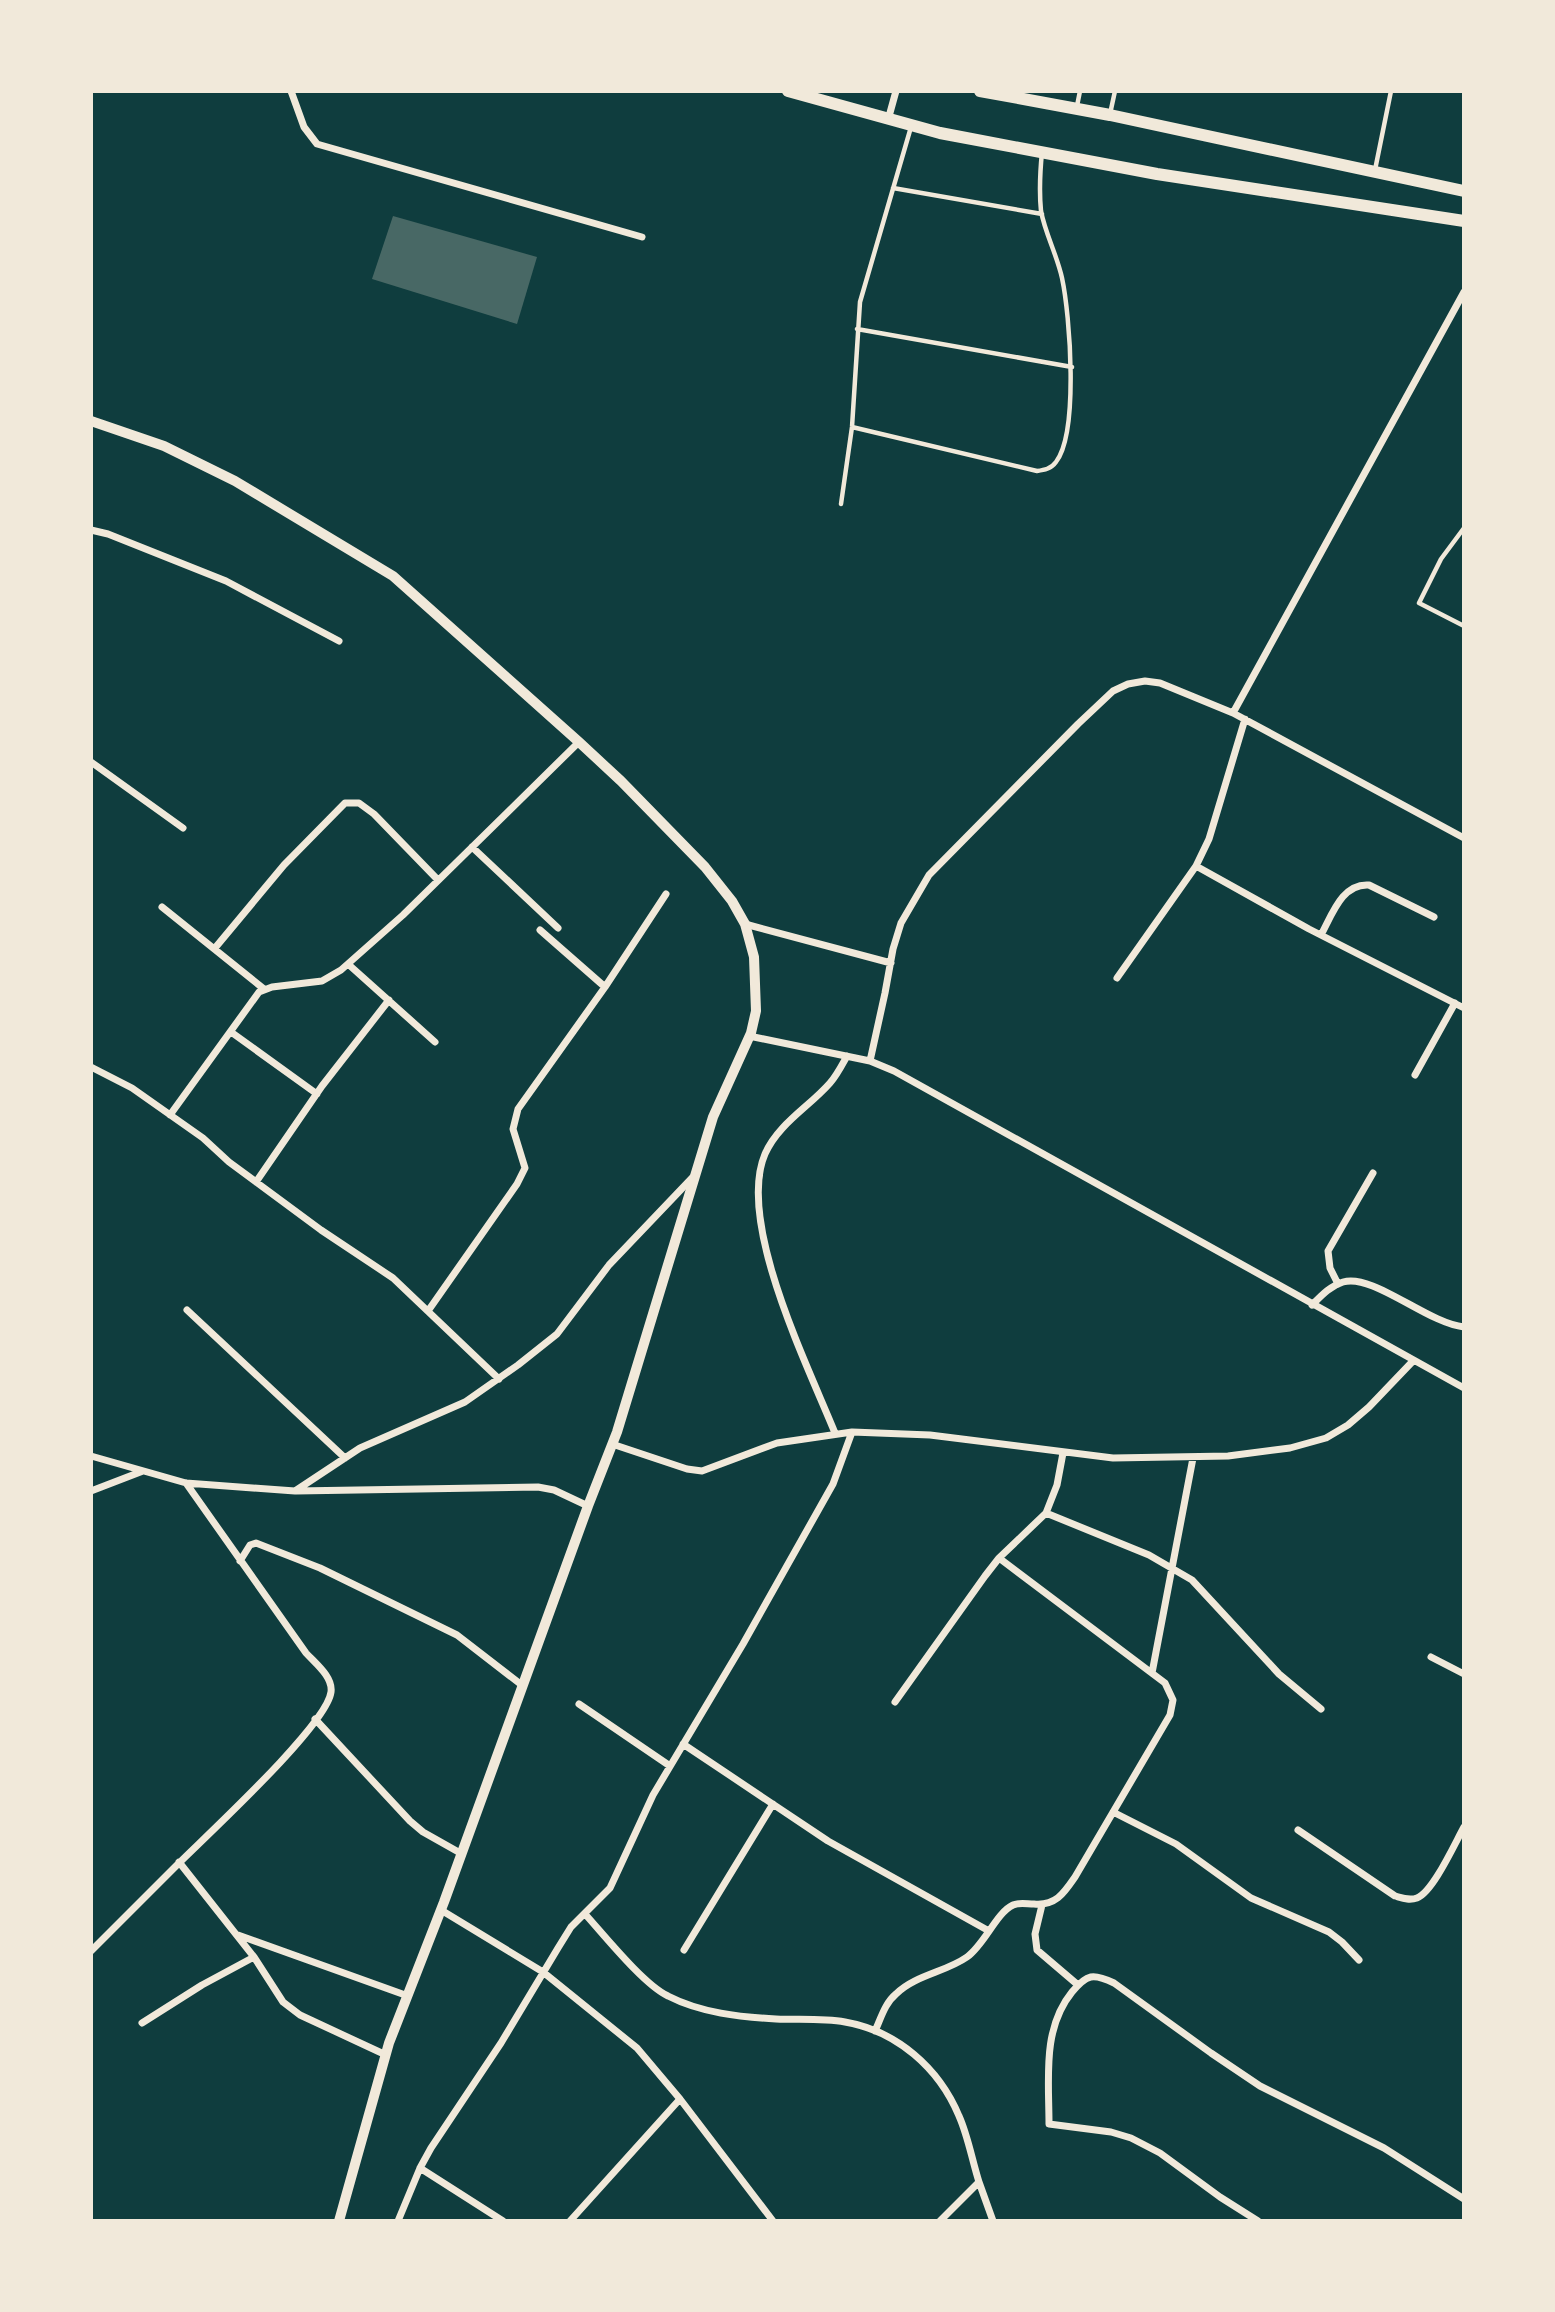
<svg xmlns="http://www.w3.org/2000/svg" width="1555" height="2312" font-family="'Archivo Narrow',sans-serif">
<rect width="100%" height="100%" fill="#0f3d3e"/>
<path fill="#486865" d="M393 216 537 257 517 324 372 279Z"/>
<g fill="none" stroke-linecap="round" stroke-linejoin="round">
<path stroke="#f1e9da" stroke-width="4.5" d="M1077 106 1080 91
M1110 114 1115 91
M1375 170 1391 91
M893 188 1042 214
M857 329 1072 367
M852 427 1037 471C1044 470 1051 469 1056 462 1079 432 1070 315 1062 278 1057 255 1045 233 1041 211 1039 191 1040 172 1042 152
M841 504 852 427 860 302 911 127
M1464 528 1441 559 1419 603 1464 626"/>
<path stroke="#f1e9da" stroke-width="7" d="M291 91 304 127 317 144 642 237
M888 120 896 91
M91 530 108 534 226 581 339 641
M1233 713 1464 292
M91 762 183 828
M472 847 558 928
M1196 866 1309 929 1464 1008
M162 907 264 989
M745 924 891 963
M540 930 605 987
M1321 935C1332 915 1342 883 1369 885L1434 917
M215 948 284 865 345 803H359L374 814 438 880
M348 964 435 1042
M1117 978 1196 866 1209 839 1245 719
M231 1032 317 1094
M749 1036 870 1061 894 1071 1464 1388
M870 1061 885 993 893 949 901 923 929 875 1078 724 1113 691 1128 684 1145 681 1160 683 1233 713 1464 838
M91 1067 132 1088 203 1138 229 1162 321 1230 393 1278 499 1379
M1415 1075 1455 1003
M170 1115 259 992 272 987 322 981 341 970 403 915 579 742
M256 1182 322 1086 389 1000
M1338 1284 1330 1268 1328 1251 1373 1173
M1312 1305C1321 1296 1330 1286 1343 1282 1373 1273 1427 1323 1464 1327
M187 1310 345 1458
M428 1311 517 1184 525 1168 513 1129 518 1109 605 987 666 894
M835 1433C808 1366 736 1222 765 1154 778 1124 809 1107 830 1083 837 1075 842 1065 847 1056
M612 1444 687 1469 702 1471 777 1443 852 1432 930 1435 1113 1458 1228 1456 1290 1448 1326 1438 1348 1425 1369 1407 1413 1361
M91 1456 186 1483 295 1491 360 1448 465 1402 518 1365 557 1334 609 1265 692 1178
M91 1491 143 1471
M296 1491 538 1487 554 1490 588 1506
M1046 1513 1149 1555 1192 1580 1279 1674 1321 1709
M240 1561 250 1545 256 1543 320 1568 457 1635 523 1686
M1431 1657 1464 1674
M1152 1673 1193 1458
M895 1702 985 1576 999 1558 1046 1513 1057 1485 1063 1453
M579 1704 670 1766
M315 1719 410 1821 423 1832 462 1854
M683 1744 828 1841 989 1931
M1113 1812 1176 1844 1251 1898 1329 1932 1342 1942 1359 1960
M1298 1830 1395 1896C1402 1898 1409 1901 1417 1898 1433 1892 1455 1843 1464 1827
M179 1862 254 1957 283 2002 300 2015 386 2055
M1042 1905 1035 1934 1037 1950 1078 1985
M441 1910 543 1972 637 2048 680 2099 773 2221
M585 1914C604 1935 644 1985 668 1996 701 2013 740 2017 776 2019 799 2020 823 2018 845 2022 897 2031 939 2068 959 2116 968 2136 972 2160 979 2182
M238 1935 408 1996
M684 1950 773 1804
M91 1951C120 1922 149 1893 178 1864 207 1835 327 1725 331 1692 333 1677 316 1664 306 1653L186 1483
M142 2023 202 1985 254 1957
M875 2031C881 2018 885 2003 896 1994 915 1975 946 1972 967 1957 985 1944 996 1913 1013 1905 1019 1902 1027 1904 1034 1904 1056 1906 1064 1893 1075 1877L1170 1715 1173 1700 1165 1683 999 1558
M420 2168 503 2221
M398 2221 420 2168 431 2148 501 2043 558 1948 571 1927 610 1888 653 1795 743 1644 833 1484 852 1432
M570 2221 680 2099
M940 2221 979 2182 993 2221
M1258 2221 1220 2197 1160 2153 1131 2138 1111 2132 1049 2124C1049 2078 1042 2029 1072 1992 1087 1974 1093 1973 1114 1983L1211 2053 1260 2086 1384 2148 1464 2199"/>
<path stroke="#f1e9da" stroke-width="10" d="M91 421 164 446 235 481 393 576 579 742 621 781 705 867 732 901 745 924 754 957 756 1011 751 1033 713 1117 617 1432 588 1506 444 1902 389 2043 339 2221"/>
<path stroke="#f1e9da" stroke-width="12" d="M788 91 940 133 1157 174 1464 221
M980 91 1110 115 1464 191"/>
</g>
<rect width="1555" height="2312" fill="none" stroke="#f1e9da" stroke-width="186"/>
</svg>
